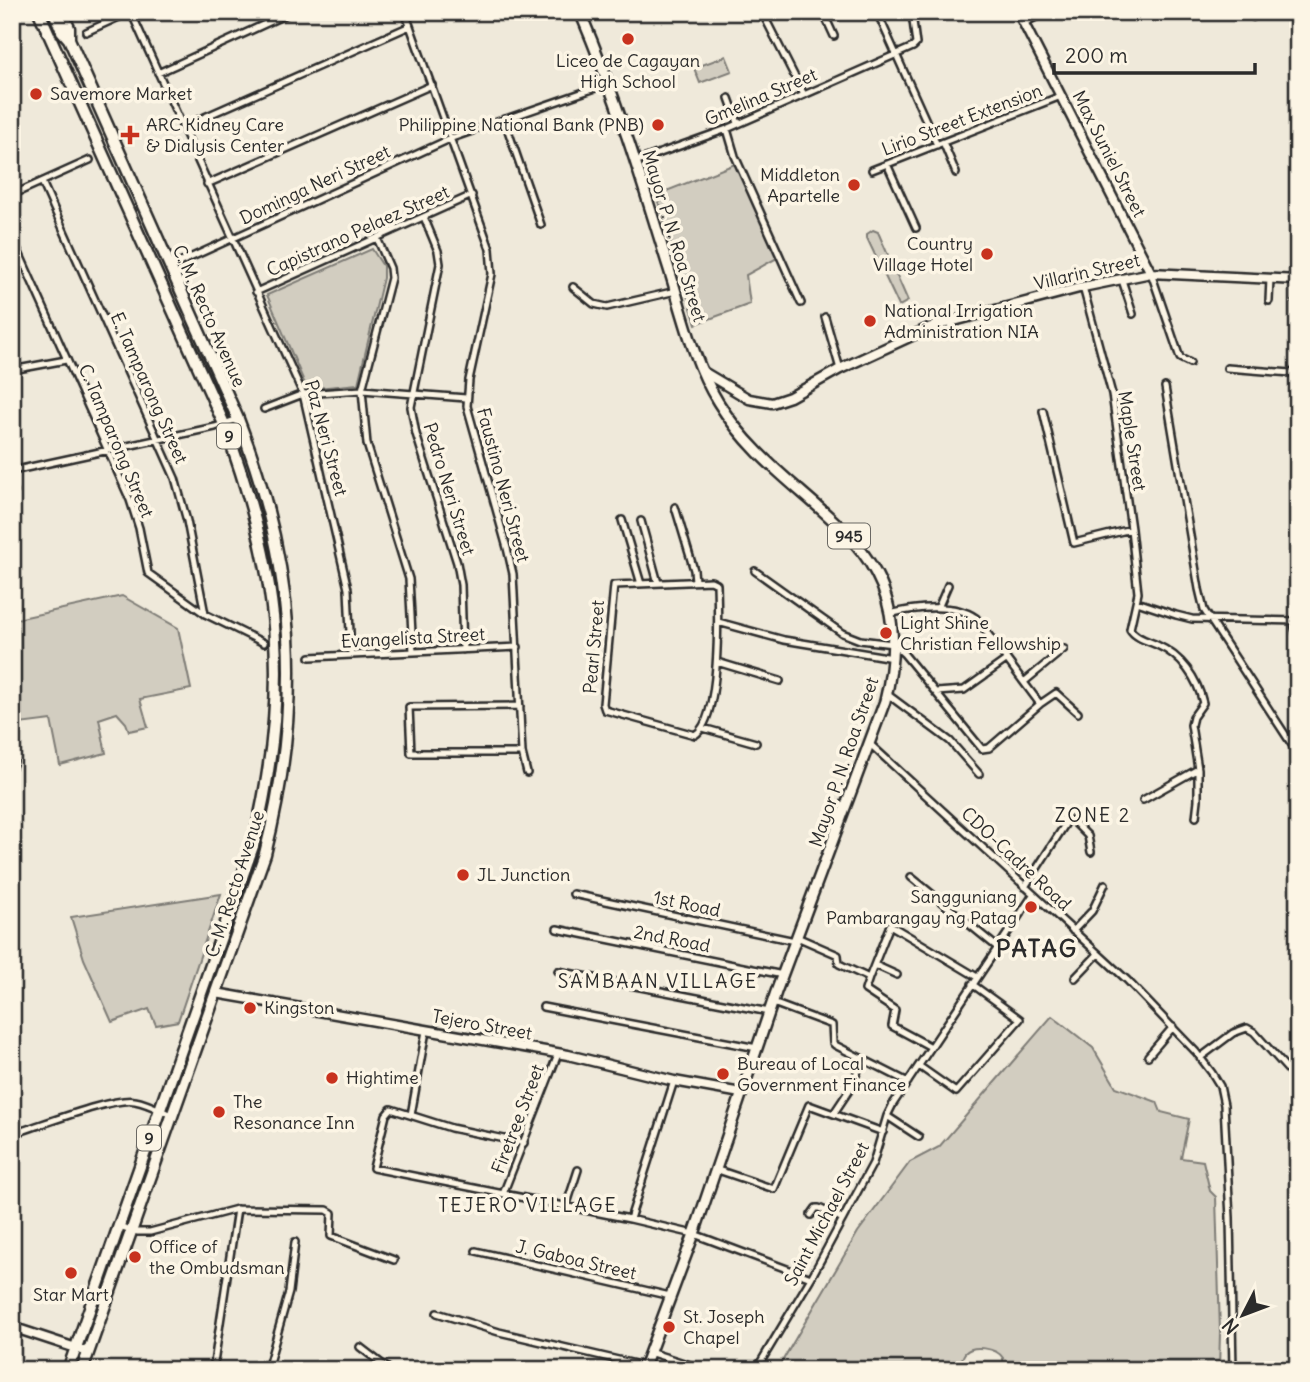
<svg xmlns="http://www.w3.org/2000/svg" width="1310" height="1382" font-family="Delius,sans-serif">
<rect width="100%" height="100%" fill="#efe9da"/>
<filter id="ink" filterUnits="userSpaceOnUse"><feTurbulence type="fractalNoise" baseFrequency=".0143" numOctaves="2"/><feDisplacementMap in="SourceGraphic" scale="14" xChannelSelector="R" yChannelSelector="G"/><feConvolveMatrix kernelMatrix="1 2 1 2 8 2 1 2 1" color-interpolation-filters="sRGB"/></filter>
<g filter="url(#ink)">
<path fill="#d2cdc0" stroke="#7e7c76" stroke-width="2" d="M726 56 732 71 700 83 694 68Z
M735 164 779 257 746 275 750 304 696 324 656 195Z
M873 230 878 232 908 301 899 306 867 238V234Z
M372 249 383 266V278L358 384 307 389 267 295Z
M122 596 178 628 191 689 140 699 148 727 129 731 126 723 117 713 99 719 106 753 60 765 51 720 20 724 12 674V620Z
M221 894 178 1021 156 1025 149 1009 112 1022 84 959 71 917Z
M1052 1016 1093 1048 1116 1087 1157 1102 1161 1112 1189 1119 1181 1158 1203 1161 1210 1191 1216 1197 1220 1332 1219 1370H1005C1004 1369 1003 1359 1003 1358 997 1348 973 1344 965 1353 962 1357 960 1365 958 1370H777L858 1232 910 1162 939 1147Z"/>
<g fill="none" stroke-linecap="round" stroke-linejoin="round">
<g stroke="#2b2b2b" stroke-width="10">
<path id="street" d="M131 12 303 394 348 589 351 655
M405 12 490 249 492 274 469 380 467 406 507 548 513 574 522 753 527 773
M762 12 804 95
M823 12 834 36
M877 12 937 145
M1246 12 1253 17 1258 12
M1024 23 1046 12
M86 32 130 12
M158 73 291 12
M729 98 738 123
M504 119 541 225
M182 127 410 26
M480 128 607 84
M727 129 735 156 801 303
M943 142 956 173
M635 162 727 129 913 47 916 44 913 21
M887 164 916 228
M872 170 1061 96
M42 182 175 478 187 521 205 614
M207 184 432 85
M12 195 90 160
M424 217 438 251 440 264 411 407 416 434 457 563 461 585 463 650
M12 237 130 500 139 528 148 573 205 614 264 643
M377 238 390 268 391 278 362 390 367 444 409 579 413 652
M170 267 452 138 472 131
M1151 273 1178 352 1180 358 1190 363
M1122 280 1133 314
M573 287 594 304 607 307 676 291
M1083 287 1112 394 1131 529 1138 593 1130 629C1135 638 1148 641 1157 645 1182 656 1197 678 1203 703L1193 717 1191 725 1198 769V800L1196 817
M256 292 472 195
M1269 301 1270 278
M825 317 840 369
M1227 368 1291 373 1295 371 1297 366 1296 280
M12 370 66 360
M1165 387 1199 589 1204 610 1298 754
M264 409 303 394 362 390 466 398
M1043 411 1074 543 1131 529
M12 471 215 427 238 419
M12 482 14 492
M675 507 694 570 695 581
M622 520 641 584
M641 521 658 583
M755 571 842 633 860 640 893 644 904 654 982 749 989 748 1040 704 976 618C954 602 913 608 889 614
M711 581 717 584C718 614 721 719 695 735L605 710 603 704 614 585Z
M1137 602 1176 615 1192 619 1298 621
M938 608 948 585
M1293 621 1298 639
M718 622 784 640 893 658
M310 657 518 647
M717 662 780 681
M1024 682 1064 649
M936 692 964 690 1006 660
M887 694 950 741 979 774
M1040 704 1056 693 1078 713
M520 706 409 707 411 753H522
M12 726 17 731 12 738
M703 728 756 743
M870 744 1127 980 1196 1052 1212 1073 1220 1086 1224 1105 1230 1218 1233 1370
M12 752 14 761 12 767
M1143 800 1198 769
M911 877 997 947
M1025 887 1068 820 1073 821 1088 836 1091 852
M573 894 795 941
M557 929 783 975
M1073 931 1092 911 1105 884
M797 937 838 955 839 964 869 978 865 990 895 1010 892 1026 931 1047
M875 965 897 975
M558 971 769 1012
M869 978 890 925 977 977
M1075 978 1098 954
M773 1003 832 1025 833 1043 835 1045 908 1082
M543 1007 757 1048
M1148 1056 1173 1027
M1201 1057 1233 1033 1247 1028 1254 1032 1298 1081
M919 1066 956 1092 1020 1019 972 984
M834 1113 850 1089 863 1059
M411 1115 426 1031
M887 1116 919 1137
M12 1134C37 1127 114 1096 135 1101 147 1103 160 1110 171 1115
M524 1143 451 1128 391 1109 386 1115 373 1168 630 1219 694 1234 811 1278
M715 1169 774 1189 809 1105 883 1132
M503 1194 558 1054
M566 1207 578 1170
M811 1215 816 1208H819L843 1219
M630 1219 674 1081
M119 1226 137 1232H150L237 1209 327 1210 332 1213 331 1236 394 1260
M476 1251 670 1296
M437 1313 499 1332 644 1366
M360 1347 390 1370
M649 1352 706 1370
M213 1370 237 1209
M267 1370 289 1292 295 1242
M756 1370 811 1278 873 1163 887 1116 893 1104 1033 895"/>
</g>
<g stroke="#2b2b2b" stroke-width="13">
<path id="secondary" d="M1018 12 1151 273
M702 371 749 399 772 403 790 397 840 369 931 327 1083 287 1151 273 1298 280
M216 993 568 1055 674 1081 741 1093
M12 1327 88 1352"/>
</g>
<g stroke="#2b2b2b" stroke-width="14">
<path id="primary" d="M580 12C615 94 641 178 667 263 682 309 692 360 718 402 788 516 927 531 885 701L776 992 694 1234 643 1370"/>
</g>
<g stroke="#2b2b2b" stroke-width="15">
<path id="highway" d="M39 12 224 424C281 575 292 688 253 846L68 1370
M54 12 62 31 69 39 238 419C296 566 304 701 265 854L82 1370
M62 12 69 28V38"/>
</g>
<use href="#street" stroke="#fcf5e5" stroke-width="5"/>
<use href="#secondary" stroke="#fcf5e5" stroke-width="8"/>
<use href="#primary" stroke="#fcf5e5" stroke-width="9"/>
<use href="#highway" stroke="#fcf5e5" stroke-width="10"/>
</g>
</g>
<g fill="#c8321e" stroke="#fcf5e5" stroke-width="2.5">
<circle cx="628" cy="39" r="7"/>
<circle cx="36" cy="94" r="7"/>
<circle cx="658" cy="125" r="7"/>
<path d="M126.5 124.5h7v7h7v7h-7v7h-7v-7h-7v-7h7z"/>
<circle cx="854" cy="185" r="7"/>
<circle cx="987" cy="254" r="7"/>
<circle cx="870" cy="321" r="7"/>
<circle cx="886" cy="633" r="7"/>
<circle cx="463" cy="875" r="7"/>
<circle cx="1031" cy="907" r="7"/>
<circle cx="250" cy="1008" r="7"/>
<circle cx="723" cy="1074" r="7"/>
<circle cx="332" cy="1078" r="7"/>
<circle cx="219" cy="1112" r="7"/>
<circle cx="135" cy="1257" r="7"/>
<circle cx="71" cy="1273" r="7"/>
<circle cx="669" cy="1327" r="7"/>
</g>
<g text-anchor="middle" stroke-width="7" stroke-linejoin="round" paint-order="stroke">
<g fill="#fcf5e5" stroke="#6a6863" stroke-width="2">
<rect x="217" y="423.5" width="24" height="25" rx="5"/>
<rect x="828" y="523.5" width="42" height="25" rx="5"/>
<rect x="137" y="1125.5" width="24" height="25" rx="5"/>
</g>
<g font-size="16" font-weight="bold" fill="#2b2b2b">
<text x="229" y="442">9</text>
<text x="849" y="542">945</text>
<text x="149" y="1144">9</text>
</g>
<g font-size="18" fill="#2b2b2b" stroke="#fcf5e5" text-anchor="start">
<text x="628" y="67" text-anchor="middle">Liceo de Cagayan<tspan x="628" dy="21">High School</tspan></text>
<text x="50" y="100">Savemore Market</text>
<text x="146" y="131">ARC Kidney Care<tspan x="146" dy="21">&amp; Dialysis Center</tspan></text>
<text x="644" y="131" text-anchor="end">Philippine National Bank (PNB)</text>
<text x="840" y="181" text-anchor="end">Middleton<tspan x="840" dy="21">Apartelle</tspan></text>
<text x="973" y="250" text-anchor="end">Country<tspan x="973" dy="21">Village Hotel</tspan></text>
<text x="884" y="317">National Irrigation<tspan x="884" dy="21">Administration NIA</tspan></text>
<text x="900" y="629">Light Shine<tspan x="900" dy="21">Christian Fellowship</tspan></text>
<text x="477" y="881">JL Junction</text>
<text x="1017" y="903" text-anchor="end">Sangguniang<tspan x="1017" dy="21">Pambarangay ng Patag</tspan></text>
<text x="264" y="1014">Kingston</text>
<text x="737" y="1070">Bureau of Local<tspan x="737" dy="21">Government Finance</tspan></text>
<text x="346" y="1084">Hightime</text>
<text x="233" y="1108">The<tspan x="233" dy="21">Resonance Inn</tspan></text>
<text x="149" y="1253">Office of<tspan x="149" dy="21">the Ombudsman</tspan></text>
<text x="71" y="1301" text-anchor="middle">Star Mart</text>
<text x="683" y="1323">St. Joseph<tspan x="683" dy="21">Chapel</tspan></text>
</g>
<g font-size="18" fill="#2b2b2b" stroke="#fcf5e5">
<text transform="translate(761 97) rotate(-23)" y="6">Gmelina Street</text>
<text transform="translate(962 120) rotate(-21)" y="6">Lirio Street Extension</text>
<text transform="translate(1109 154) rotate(63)" y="6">Max Suniel Street</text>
<text transform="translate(315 185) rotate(-25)" y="6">Dominga Neri Street</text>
<text transform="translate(358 231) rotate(-24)" y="6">Capistrano Pelaez Street</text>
<text transform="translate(674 236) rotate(73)" y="6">Mayor P. N. Roa Street</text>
<text transform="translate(1087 272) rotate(-13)" y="6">Villarin Street</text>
<text transform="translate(209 316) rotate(66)" y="6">C. M. Recto Avenue</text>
<text transform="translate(149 388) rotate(66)" y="6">E. Tamparong Street</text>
<text transform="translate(326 438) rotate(75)" y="6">Paz Neri Street</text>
<text transform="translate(116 441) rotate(67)" y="6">C. Tamparong Street</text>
<text transform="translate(1132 441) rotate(81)" y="6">Maple Street</text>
<text transform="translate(503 485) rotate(75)" y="6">Faustino Neri Street</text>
<text transform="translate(449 489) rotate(73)" y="6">Pedro Neri Street</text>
<text transform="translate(413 638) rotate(-3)" y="6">Evangelista Street</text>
<text transform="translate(594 647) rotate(-85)" y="6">Pearl Street</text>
<text transform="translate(844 762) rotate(-71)" y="6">Mayor P. N. Roa Street</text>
<text transform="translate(1016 859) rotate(43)" y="6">CDO-Cadre Road</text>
<text transform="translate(235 884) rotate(-72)" y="6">C. M. Recto Avenue</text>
<text transform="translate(687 904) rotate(12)" y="6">1st Road</text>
<text transform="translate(672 939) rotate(11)" y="6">2nd Road</text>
<text transform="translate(482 1025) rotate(10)" y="6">Tejero Street</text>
<text transform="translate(518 1119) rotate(-69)" y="6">Firetree Street</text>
<text transform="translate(827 1214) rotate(-62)" y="6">Saint Michael Street</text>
<text transform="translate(576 1260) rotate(13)" y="6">J. Gaboa Street</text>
</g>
<g font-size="19" letter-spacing="2" fill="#2b2b2b" stroke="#fcf5e5">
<text x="1093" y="822">ZONE 2</text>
<text x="658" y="988">SAMBAAN VILLAGE</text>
<text x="528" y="1212">TEJERO VILLAGE</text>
</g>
<g font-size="24" font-weight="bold" letter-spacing="2" fill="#2b2b2b" stroke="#fcf5e5">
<text x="1037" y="957">PATAG</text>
</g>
</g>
<rect width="1310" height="1382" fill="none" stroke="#fcf5e5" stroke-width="42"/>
<rect x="21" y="21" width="1268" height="1340" fill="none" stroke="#2b2b2b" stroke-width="2.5" filter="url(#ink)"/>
<g transform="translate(1243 1315) rotate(228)" stroke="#fcf5e5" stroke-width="5" paint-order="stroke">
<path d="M0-5L12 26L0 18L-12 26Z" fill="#2b2b2b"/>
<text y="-10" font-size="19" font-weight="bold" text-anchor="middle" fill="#2b2b2b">N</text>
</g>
<path d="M1054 63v10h201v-10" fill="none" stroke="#2b2b2b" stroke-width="3.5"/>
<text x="1065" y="63" font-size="21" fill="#2b2b2b" stroke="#fcf5e5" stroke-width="5" paint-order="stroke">200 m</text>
</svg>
